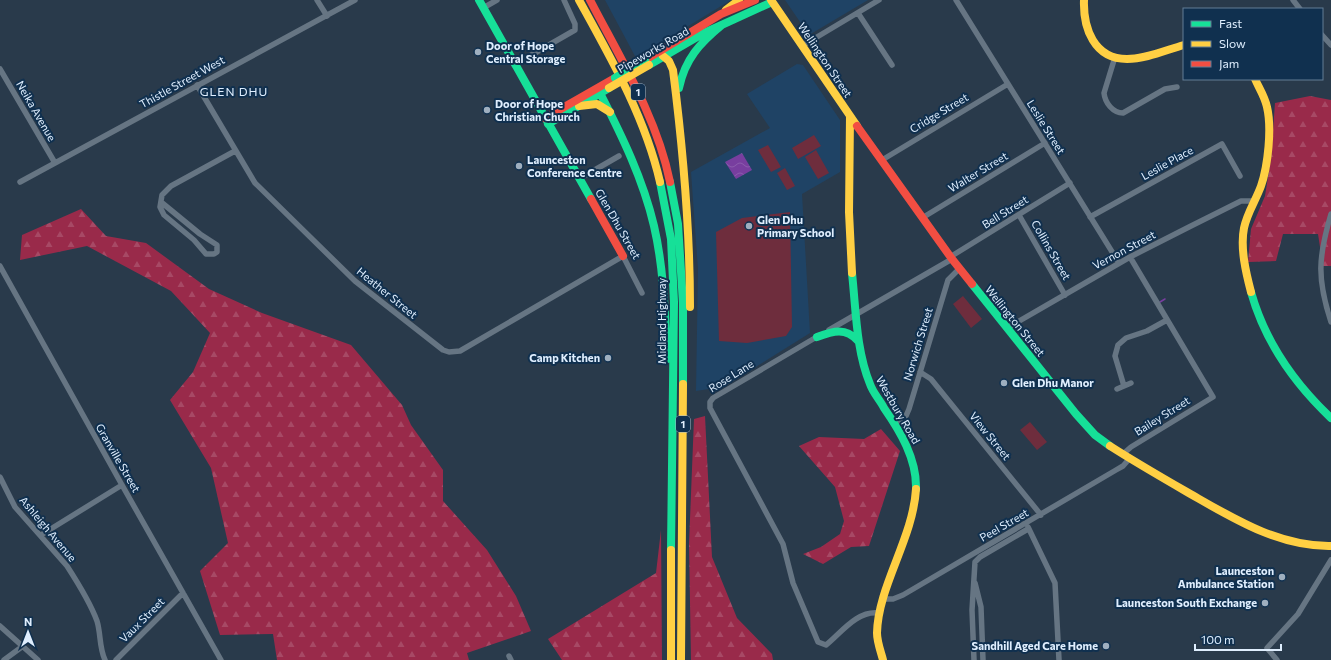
<svg xmlns="http://www.w3.org/2000/svg" width="1331" height="660" font-family="Commissioner,sans-serif">
<defs>
<pattern id="forest-firs" width="22" height="20" patternUnits="userSpaceOnUse"><rect width="22" height="20" fill="#992a4a"/><path d="M5 1l3.5 6h-7zM16 11l3.5 6h-7z" fill="#a74965"/></pattern>
<pattern id="water-waves" width="16" height="10" patternUnits="userSpaceOnUse"><rect width="16" height="10" fill="#783e9f"/><path d="M0 5q4-4 8 0t8 0" fill="none" stroke="#8b5aad"/></pattern>
</defs>
<rect width="100%" height="100%" fill="#293a4b"/>
<path fill="#1f4365" d="M605 0H731L636 58Z
M785 0H868L809 35Z
M797 64 803 65 840 120V172L802 194 810 333 719 390 709 389 696 391 698 269 691 172 770 128 747 94Z"/>
<path fill="url(#forest-firs)" d="M1310 96 1331 100V266H1323L1318 234H1283L1276 261 1248 262 1251 229 1265 196 1271 158 1275 103Z
M81 209 106 236 146 243 209 289 262 313 351 345 402 405 411 425 443 470V501L487 550 516 596 531 631 467 653 469 660H277L273 634 220 635 200 571 228 543 211 468 170 400 193 372 210 333 171 291 87 246 20 260 22 235Z
M705 416 712 557 737 618 772 654 773 660H691L689 544 694 419Z
M881 429 900 451 869 546 851 547 823 564 803 554 821 547 840 534 844 521 835 487 799 446 819 437 864 439Z
M661 530 662 660H562L548 639 656 573Z"/>
<path fill="#6e2d3d" d="M814 135 821 146 798 159 792 148Z
M768 145 781 167 771 172 758 150Z
M816 150 829 173 818 179 805 157Z
M785 168 795 186 787 190 777 173Z
M790 212 792 327 786 336 747 343 719 341 716 232 742 218Z
M963 296 982 319 971 328 953 304Z
M1030 422 1047 442 1037 450 1020 430Z"/>
<path fill="url(#water-waves)" d="M742 153 752 170 736 179 725 162Z"/>
<g fill="none" stroke-linecap="round" stroke-linejoin="round">
<path stroke="#783e9f" stroke-width="1.5" d="M1160 302 1165 299"/>
<path stroke="#667583" stroke-width="5.5" d="M317 0 327 16
M956 0 1119 263
M1293 0 1300 9
M483 8 497 0
M858 13 892 65
M1322 35 1331 45
M802 46 879 0
M1115 57 1104 93C1105 103 1113 113 1123 113L1165 89 1177 87
M514 65 575 30V24L564 0
M0 69 55 163
M197 85 255 183 355 281 443 350 449 352 460 351 623 256 642 293
M882 160 1008 84
M579 179 619 156
M20 182 355 0
M161 202 200 234 217 245V252L214 254H206L194 240 164 215 160 207 162 195 171 186 235 151
M1331 214C1318 258 1317 279 1331 322
M1019 215 1065 295
M1090 217 1222 144 1240 176
M922 218 1045 143
M950 257 1070 183
M0 266 122 485 221 660
M1007 328 1130 257 1189 227 1241 201H1255
M829 330 952 259
M820 335 713 398 710 402V408L783 544 793 583 818 642 826 645C841 633 857 610 879 613
M920 372 931 379 1041 515
M1124 386 1115 356 1118 345 1126 338 1147 331 1167 320
M1117 389 1131 383
M896 425 906 416 909 409 948 280 959 269
M1123 454 1131 447 1213 397 1130 257
M0 477 15 507 67 566C78 583 90 602 97 621 101 634 99 647 105 660
M1028 527 1055 583 1059 660
M41 535 122 485
M975 583 981 607 983 660
M884 599H893L903 595 1116 470 1123 466 1130 458
M0 626 38 660
M509 656 511 660
M4 660 23 646
M116 660 183 593
M974 660 972 610 975 562 980 557 1028 529
M1277 660 1267 648 1298 614 1331 560"/>
<path stroke="#16e098" stroke-width="8" d="M479 0 591 199
M649 65 704 33 772 2
M679 88C685 59 700 43 722 25
M600 93C622 136 643 179 654 226 664 269 665 314 667 359
M548 124 609 88
M660 182 671 239 674 302 671 550
M670 182 678 224 683 303V384
M852 273C856 310 856 350 870 384 873 393 880 400 884 408 900 431 917 459 916 489
M972 284 1076 414 1095 435 1110 446
M1251 292C1265 342 1293 382 1331 418
M817 337C833 331 846 327 858 341"/>
<path stroke="#ffcf43" stroke-width="8" d="M579 0C611 58 645 117 660 182
M771 0 857 126
M1084 0C1083 28 1094 59 1127 59 1146 59 1166 50 1184 45
M726 10 739 0
M663 56 669 61 673 70C683 149 690 227 690 307
M579 106 597 104 610 112
M850 116 849 212 852 273
M1251 292C1246 273 1240 248 1244 228 1247 213 1256 200 1261 186 1268 166 1272 128 1267 107 1265 97 1259 88 1255 79
M1110 446C1135 462 1161 477 1187 492 1231 517 1278 547 1331 546
M671 660V550
M681 660 683 384
M883 660C881 652 877 642 877 633 878 586 913 539 916 489"/>
<path stroke="#f24e42" stroke-width="8" d="M590 0C620 58 657 117 670 182
M645 60 721 14 755 0
M545 118 615 78
M857 126 952 259 972 284
M591 199 623 256"/>
<path stroke="#16e098" stroke-width="8" d="M615 78 645 60"/>
<path stroke="#ffcf43" stroke-width="8" d="M609 88 649 65"/>
</g>
<g fill="#9fafbf" stroke="#10304f" stroke-width="1.5">
<circle cx="478" cy="52" r="4"/>
<circle cx="487" cy="110" r="4"/>
<circle cx="519" cy="166" r="4"/>
<circle cx="749" cy="226" r="4"/>
<circle cx="608" cy="358" r="4"/>
<circle cx="1004" cy="383" r="4"/>
<circle cx="1282" cy="577" r="4"/>
<circle cx="1265" cy="603" r="4"/>
<circle cx="1106" cy="646" r="4"/>
</g>
<g text-anchor="middle" stroke-width="4" stroke-linejoin="round" paint-order="stroke">
<g fill="#10304f" stroke="#a1b5ca" stroke-width="1">
<rect x="631" y="84" width="14" height="16" rx="3"/>
<rect x="676" y="416" width="14" height="16" rx="3"/>
</g>
<g font-size="10" font-weight="bold" fill="#dfeefe">
<text x="638" y="96">1</text>
<text x="683" y="428">1</text>
</g>
<g font-size="11" font-weight="bold" fill="#dfeefe" stroke="#10304f" text-anchor="start">
<text x="486" y="50">Door of Hope<tspan x="486" dy="13">Central Storage</tspan></text>
<text x="495" y="108">Door of Hope<tspan x="495" dy="13">Christian Church</tspan></text>
<text x="527" y="164">Launceston<tspan x="527" dy="13">Conference Centre</tspan></text>
<text x="757" y="224">Glen Dhu<tspan x="757" dy="13">Primary School</tspan></text>
<text x="600" y="362" text-anchor="end">Camp Kitchen</text>
<text x="1012" y="387">Glen Dhu Manor</text>
<text x="1274" y="575" text-anchor="end">Launceston<tspan x="1274" dy="13">Ambulance Station</tspan></text>
<text x="1257" y="607" text-anchor="end">Launceston South Exchange</text>
<text x="1098" y="650" text-anchor="end">Sandhill Aged Care Home</text>
</g>
<g font-size="11" fill="#dfeefe" stroke="#10304f">
<text transform="translate(653 50) rotate(-30)" y="4">Pipeworks Road</text>
<text transform="translate(825 60) rotate(56)" y="4">Wellington Street</text>
<text transform="translate(182 82) rotate(-29)" y="4">Thistle Street West</text>
<text transform="translate(36 111) rotate(60)" y="4">Neika Avenue</text>
<text transform="translate(939 113) rotate(-31)" y="4">Cridge Street</text>
<text transform="translate(1046 127) rotate(58)" y="4">Leslie Street</text>
<text transform="translate(1167 163) rotate(-29)" y="4">Leslie Place</text>
<text transform="translate(978 172) rotate(-31)" y="4">Walter Street</text>
<text transform="translate(1005 212) rotate(-32)" y="4">Bell Street</text>
<text transform="translate(618 224) rotate(60)" y="4">Glen Dhu Street</text>
<text transform="translate(1051 250) rotate(60)" y="4">Collins Street</text>
<text transform="translate(1124 250) rotate(-28)" y="4">Vernon Street</text>
<text transform="translate(387 293) rotate(39)" y="4">Heather Street</text>
<text transform="translate(662 321) rotate(-90)" y="4">Midland Highway</text>
<text transform="translate(1015 321) rotate(51)" y="4">Wellington Street</text>
<text transform="translate(918 344) rotate(-73)" y="4">Norwich Street</text>
<text transform="translate(731 376) rotate(-32)" y="4">Rose Lane</text>
<text transform="translate(898 410) rotate(60)" y="4">Westbury Road</text>
<text transform="translate(1162 416) rotate(-32)" y="4">Bailey Street</text>
<text transform="translate(990 436) rotate(51)" y="4">View Street</text>
<text transform="translate(118 458) rotate(60)" y="4">Granville Street</text>
<text transform="translate(1004 525) rotate(-30)" y="4">Peel Street</text>
<text transform="translate(48 529) rotate(50)" y="4">Ashleigh Avenue</text>
<text transform="translate(142 620) rotate(-45)" y="4">Vaux Street</text>
</g>
<g font-size="12" letter-spacing="1" fill="#dfeefe" stroke="#10304f">
<text x="234" y="96">GLEN DHU</text>
</g>
</g>
<rect x="1183" y="8" width="140" height="72" fill="#10304f" stroke="#637c95"/>
<rect x="1191" y="21" width="20" height="6" fill="#16e098" stroke="#637c95"/>
<text x="1219" y="28" font-size="12" fill="#dfeefe">Fast</text>
<rect x="1191" y="41" width="20" height="6" fill="#ffcf43" stroke="#637c95"/>
<text x="1219" y="48" font-size="12" fill="#dfeefe">Slow</text>
<rect x="1191" y="61" width="20" height="6" fill="#f24e42" stroke="#637c95"/>
<text x="1219" y="68" font-size="12" fill="#dfeefe">Jam</text>
<g transform="translate(28 632)" stroke="#10304f" stroke-width="3" paint-order="stroke">
<path d="M0-3L7 15L0 10L-7 15Z" fill="#dfeefe"/>
<text y="-6" font-size="11" font-weight="bold" text-anchor="middle" fill="#dfeefe">N</text>
</g>
<path d="M1195 644v6h86v-6" fill="none" stroke="#dfeefe" stroke-width="2"/>
<text x="1201" y="644" font-size="12" fill="#dfeefe" stroke="#10304f" stroke-width="3" paint-order="stroke">100 m</text>
</svg>
